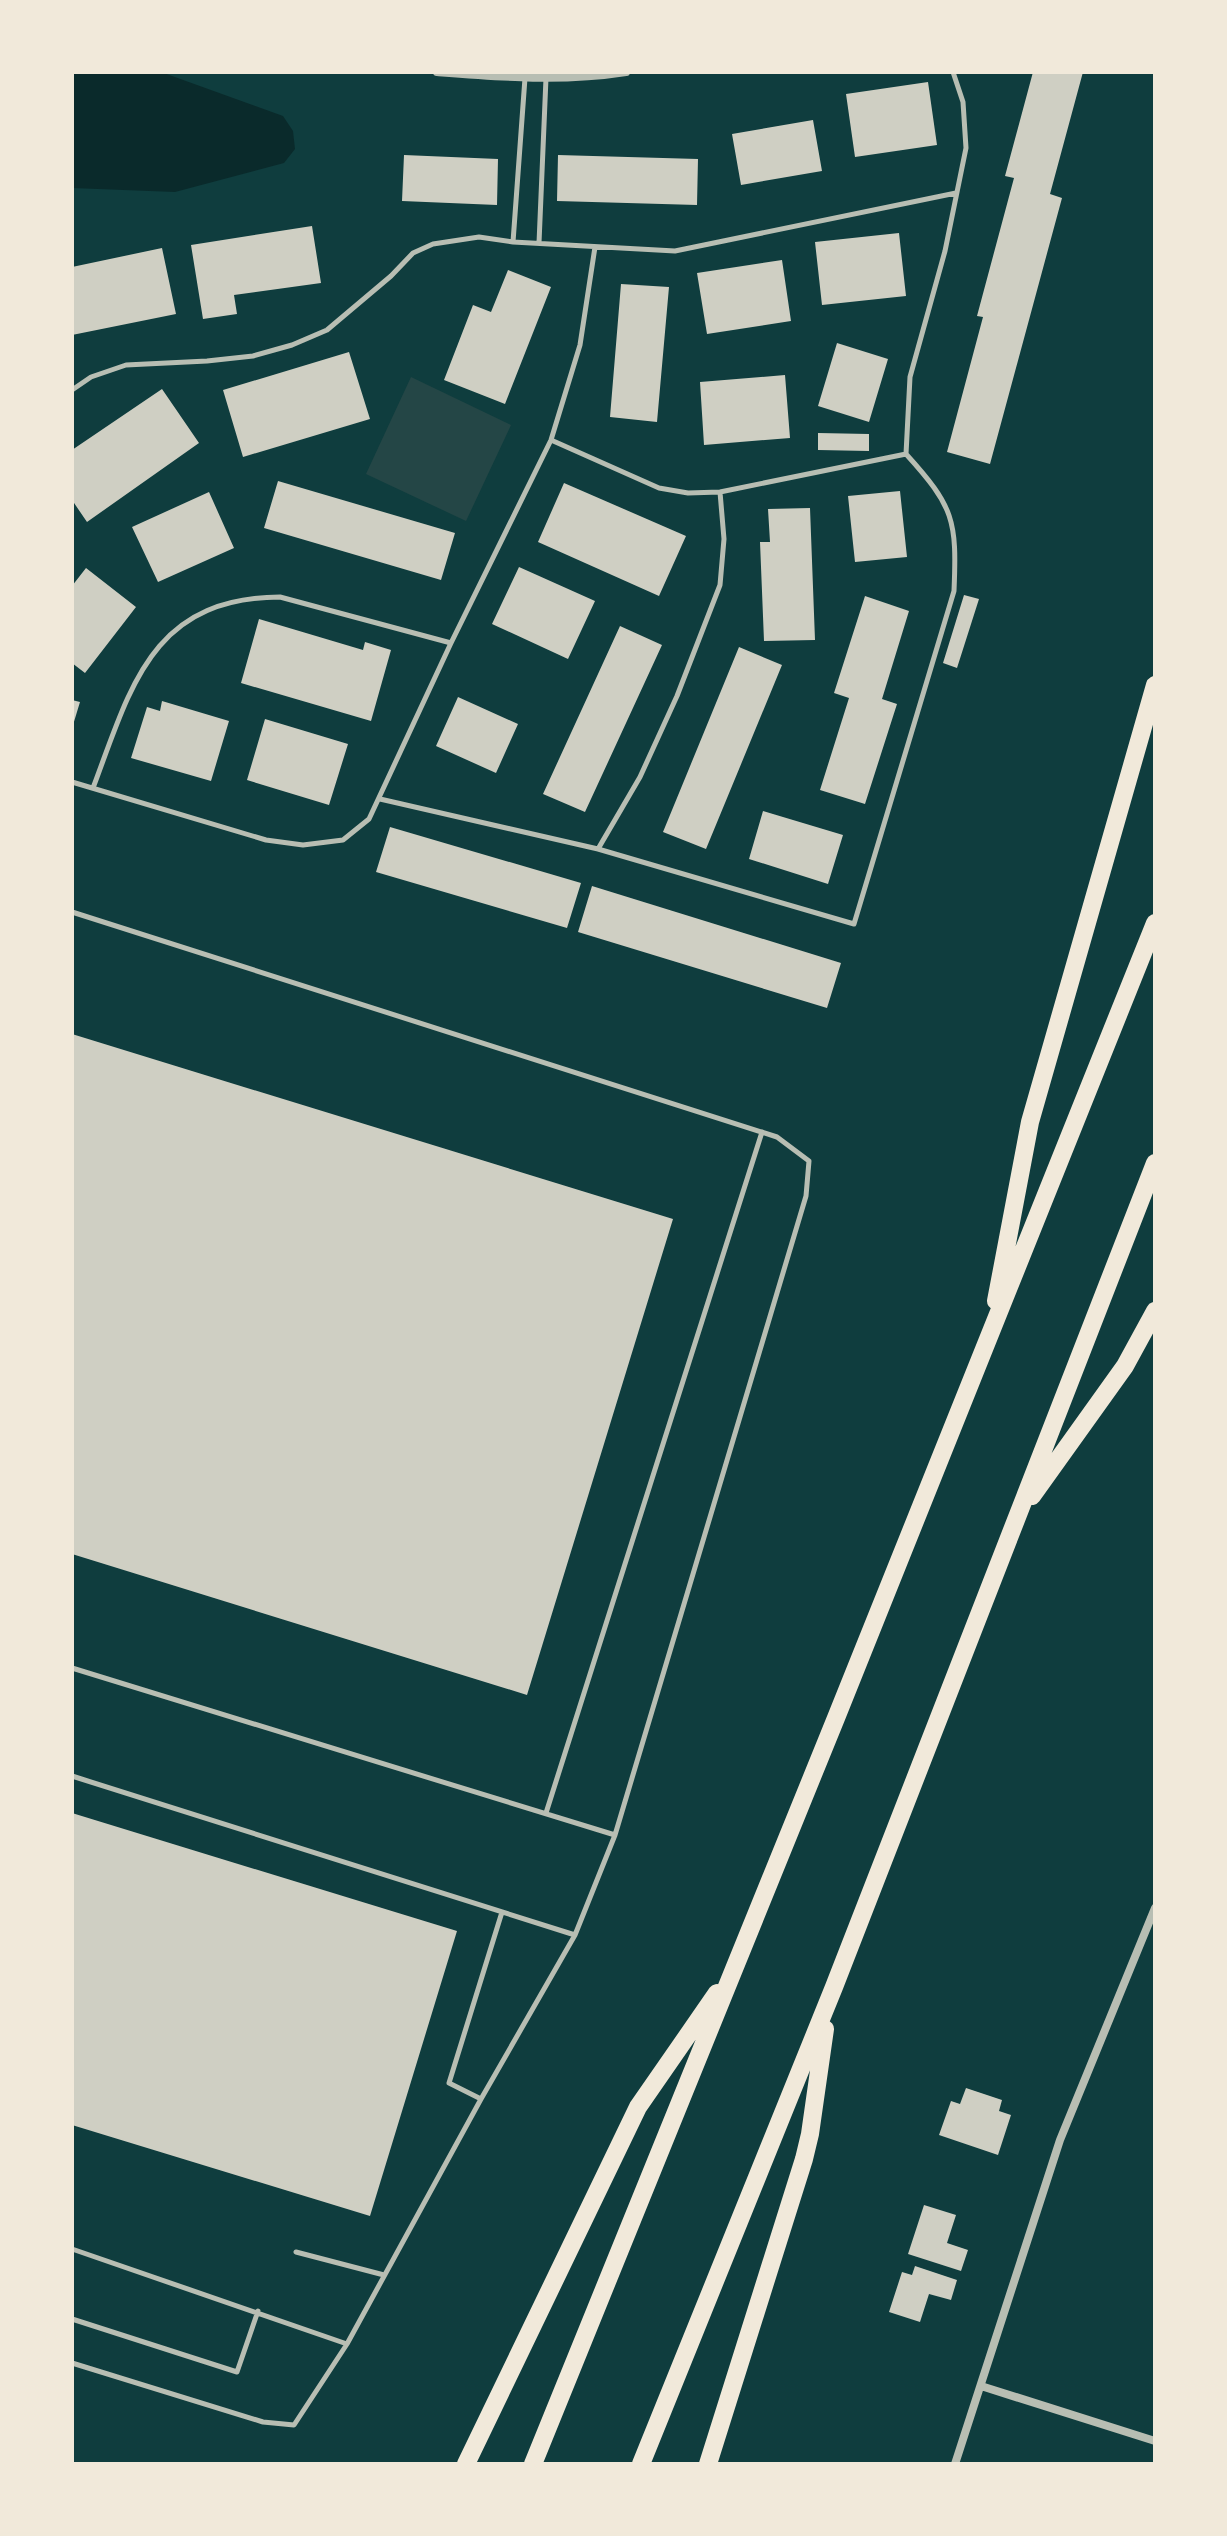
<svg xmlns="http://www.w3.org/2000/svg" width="1227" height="2536" font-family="'Noto Serif',serif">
<rect width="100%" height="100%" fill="#0f3d3e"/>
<path fill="#244646" d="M411 377 511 425 466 521 366 474Z"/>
<path fill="#0a2a2b" d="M72 72H161L283 116 293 131 295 149 284 163 175 192 72 188Z"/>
<path fill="#cfcfc3" d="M1033 72H1083L1050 194 1062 198 990 464 947 452 983 317 977 316 1014 178 1005 176Z
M928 82 937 145 855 157 846 94Z
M813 120 822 171 741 185 732 134Z
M404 155 498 159 497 205 402 201Z
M558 155 698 159 697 205 557 201Z
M312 226 321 283 234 295 237 314 203 319 191 245Z
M899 233 906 296 822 305 815 242Z
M162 248 176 314 72 335V267Z
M782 260 791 321 707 334 697 273Z
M508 270 551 287 505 404 444 380 473 305 491 312Z
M621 284 669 287 657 422 610 417Z
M837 343 888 359 869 422 818 406Z
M349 352 370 419 243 457 223 390Z
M785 375 790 438 704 445 700 382Z
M162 389 199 443 87 522 72 500V450Z
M818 433 869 434V451L818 450Z
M278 481 455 533 441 580 264 528Z
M564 483 686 536 659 596 538 542Z
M900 491 907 557 855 562 848 496Z
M209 492 234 548 158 582 132 527Z
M810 508 815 640 764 641 760 542H770L768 509Z
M519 567 595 601 568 659 492 624Z
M86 568 136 607 85 673 72 663V586Z
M964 595 979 599 957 668 943 663Z
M865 596 909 611 882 699 897 704 865 804 820 790 849 698 834 693Z
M259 619 363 650 365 642 391 650 371 721 241 683Z
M620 626 662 645 585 812 543 794Z
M739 647 782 665 706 849 663 832Z
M458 697 518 724 496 773 436 746Z
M72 700 80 702 73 725H72Z
M162 701 229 721 211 781 131 758 147 707 160 711Z
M265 719 348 744 329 805 247 780Z
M763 811 843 835 828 884 749 859Z
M390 827 581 883 567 928 376 872Z
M592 886 841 963 827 1008 578 932Z
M72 1034 673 1219 527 1695 72 1554Z
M72 1813 457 1931 370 2216 72 2125Z
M966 2088 1002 2100 999 2111 1011 2115 998 2155 939 2135 951 2101 960 2104Z
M924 2205 956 2215 947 2243 968 2250 961 2271 908 2254Z
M915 2266 957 2280 951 2300 929 2294 920 2322 889 2312 902 2272 912 2275Z"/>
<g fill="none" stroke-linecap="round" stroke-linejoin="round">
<path stroke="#b8beb3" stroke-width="5" d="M513 242 525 78
M539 243 546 78
M72 390 91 377 126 365 207 361 253 356 292 345 327 330 391 276 413 253 433 244 479 237 513 242 675 251 956 193
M906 454 910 377 945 251 966 148 963 102 953 72
M72 782 266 840 303 845 343 840 369 819 451 643 551 440 580 345 595 247
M93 788C131 687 151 598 280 597L451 643
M380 799 598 849 854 924 954 591C957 520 954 507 906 454L720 492 688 493 659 488 551 440
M598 849 640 777 677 696 720 585 724 539 720 492
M72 912 777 1137 809 1161 806 1196 615 1835 575 1935
M72 1668 615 1835
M72 1776 575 1935 481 2099 347 2344 294 2425 263 2422 72 2363
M546 1813 762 1132
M481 2099 449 2083 502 1912
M72 2249 347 2344
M296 2252 384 2275
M72 2319 237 2372 258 2311"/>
<path stroke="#b8beb3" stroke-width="8" d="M437 72C501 77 563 82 626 72
M981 2386 1155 2441
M955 2464 1060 2140 1155 1908"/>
<path stroke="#f1e9da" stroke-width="18" d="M996 1301 1030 1122 1155 685
M1032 1496 1125 1366 1155 1311
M466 2464 638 2107 717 1993
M533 2464 836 1718 1155 923
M641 2464 834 1987 1155 1163
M708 2464 804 2159 810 2134 825 2029"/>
</g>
<rect width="1227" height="2536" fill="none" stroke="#f1e9da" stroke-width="148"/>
</svg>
